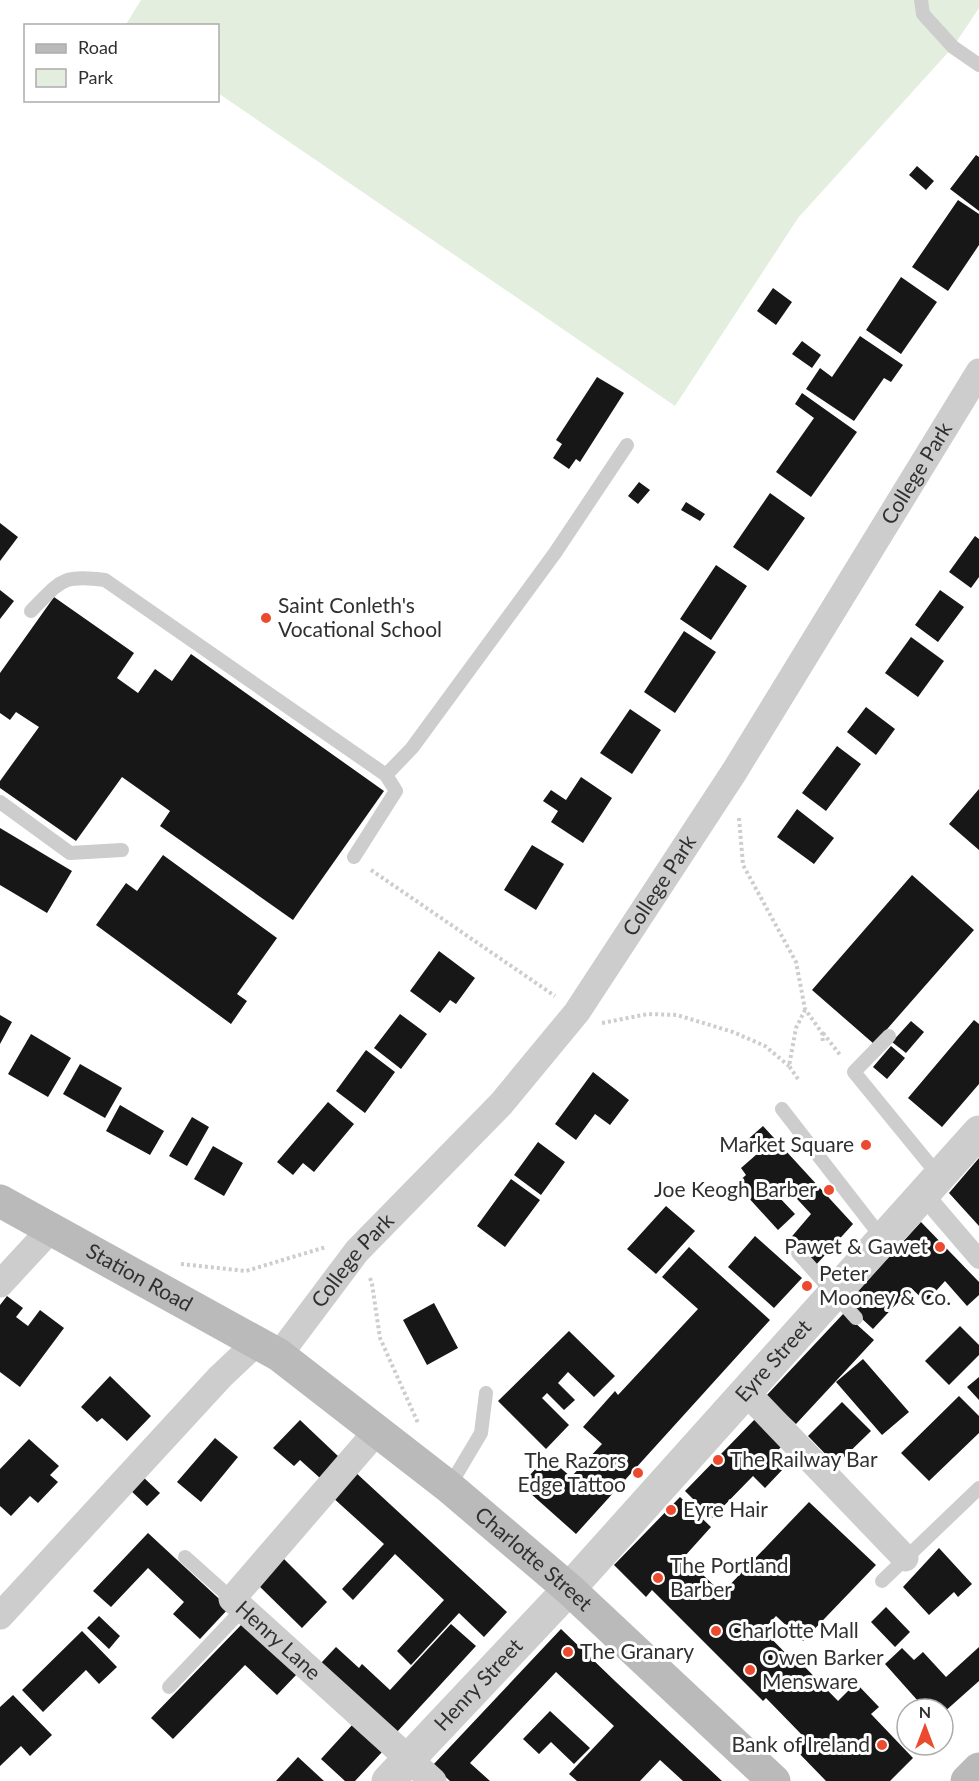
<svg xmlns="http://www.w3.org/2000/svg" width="979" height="1781" font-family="Lato,sans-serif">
<rect width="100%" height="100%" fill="#fff"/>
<path fill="#e3eede" d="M141 0H979V8L953 47 798 218 675 406 218 93V26H125Z"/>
<path fill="#171717" d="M976 155 979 157V211L950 189Z
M917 166 934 181 926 190 909 175Z
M958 200 979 214V245L948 291 912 267Z
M901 277 937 302 901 354 866 330Z
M773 288 792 302 776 325 757 311Z
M860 336 903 365 891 382 884 378 854 421 806 389 820 368 832 377Z
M802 341 821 355 812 368 792 354Z
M597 377 624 393 580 462 576 459 569 469 553 458 562 444 556 440Z
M802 393 857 432 811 497 776 472 814 418 795 404Z
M639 482 650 490 638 504 628 496Z
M770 493 805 518 768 571 733 547Z
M686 502 705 514 700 521 681 510Z
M0 523 18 537 0 561Z
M975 536 979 539V577L971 588 949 572Z
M716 565 747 586 711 640 680 619Z
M0 590 14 601 0 619Z
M940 590 964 607 938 642 915 625Z
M54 597 134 653 117 678 138 693 155 669 172 681 191 654 384 791 293 920 160 826 170 811 122 777 76 841 0 788V781L39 727 16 712 10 720 0 713V673Z
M684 631 716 652 675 713 644 692Z
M911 637 944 661 918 697 885 673Z
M866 707 895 729 876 755 847 732Z
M630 709 661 730 632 774 600 753Z
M837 746 861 764 826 811 802 793Z
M581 777 612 798 583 843 551 822 558 811 543 801 551 790 566 800Z
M979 789V850L949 824Z
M797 809 834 838 814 864 777 837Z
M0 828 72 871 47 913 0 885Z
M532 845 564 864 536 910 504 890Z
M163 855 277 938 237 994 247 1001 231 1024 96 925 126 883 137 891Z
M912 875 974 930 874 1044 812 990Z
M439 951 475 978 456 1004 450 1000 440 1013 410 991Z
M400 1014 427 1034 401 1069 374 1048Z
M0 1015 12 1022 0 1044Z
M974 1020 979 1024V1084L942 1127 908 1098Z
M911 1021 924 1032 906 1053 892 1042Z
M31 1034 71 1058 48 1097 8 1074Z
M891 1046 905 1058 887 1079 873 1067Z
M366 1050 395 1072 365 1113 336 1091Z
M80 1064 122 1088 105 1118 63 1094Z
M593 1072 629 1100 610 1125 595 1114 576 1140 555 1124Z
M328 1102 354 1124 314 1172 303 1163 293 1175 277 1162Z
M120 1105 164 1131 150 1155 106 1131Z
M192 1117 209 1127 187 1166 169 1156Z
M763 1126 853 1224 815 1266 788 1241 811 1214 786 1187 777 1195 795 1214 778 1230 736 1184 746 1175 741 1168 757 1154 745 1142Z
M538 1142 565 1162 541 1195 514 1175Z
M213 1146 243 1163 224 1196 194 1179Z
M979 1158V1226L949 1193Z
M511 1179 540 1200 505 1247 477 1226Z
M666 1206 695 1231 656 1274 627 1249Z
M921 1222 979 1282V1295L967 1306 945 1281 926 1302 911 1288 873 1329 846 1304Z
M755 1236 802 1278 774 1308 728 1267Z
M689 1247 770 1320 576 1534 521 1485 547 1456 571 1477 602 1444 583 1427 615 1391 618 1395 698 1309 662 1277Z
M7 1296 23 1308 16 1317 28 1326 40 1310 64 1328 20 1387 0 1372V1305Z
M434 1303 458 1348 427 1365 403 1320Z
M844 1313 874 1340 796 1424 766 1396Z
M960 1326 979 1345V1355L949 1385 925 1361Z
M569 1331 615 1376 594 1397 568 1372 558 1383 575 1400 564 1410 547 1393 542 1398 569 1425 546 1449 498 1401Z
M863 1359 909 1412 882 1435 836 1382Z
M110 1376 151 1416 127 1441 102 1418 97 1422 81 1407Z
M979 1377V1400L967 1387Z
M959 1396 979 1416V1433L929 1481 901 1453Z
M842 1402 871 1431 836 1465 808 1436Z
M757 1417 784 1444 772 1456 784 1468 765 1488 753 1476 712 1518 685 1491Z
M300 1420 339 1457 320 1478 300 1460 294 1466 273 1448Z
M215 1438 238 1457 201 1502 177 1482Z
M29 1439 59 1466 50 1475 58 1482 38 1503 30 1496 11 1516 0 1506V1469Z
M354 1471 507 1612 484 1637 459 1613 411 1665 397 1651 444 1600 395 1554 353 1600 342 1589 384 1544 331 1496Z
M141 1475 160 1493 147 1506 128 1488Z
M680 1497 711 1527 684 1557 722 1593 809 1502 876 1565 803 1641 776 1616 763 1630 798 1666 801 1663 838 1701 856 1683 879 1707 871 1714 913 1758 890 1781H826L792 1746 802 1735 766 1698 763 1701 652 1590 646 1597 614 1565Z
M148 1533 229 1608 200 1639 173 1614 184 1602 148 1568 111 1607 93 1591Z
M939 1548 972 1584 958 1597 954 1592 929 1615 903 1587Z
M280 1555 327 1602 302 1628 254 1581Z
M886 1607 910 1632 895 1647 871 1622Z
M99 1616 120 1636 109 1649 87 1628Z
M243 1623 297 1674 277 1695 245 1665 173 1739 151 1718Z
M451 1624 476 1646 396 1733 321 1663 336 1647 359 1668 362 1664 390 1690Z
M561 1629 616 1682 722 1781H683L660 1760 640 1781H577L569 1774 614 1726 556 1672 470 1763 490 1781H450L433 1765Z
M82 1631 117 1667 99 1684 86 1670 43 1712 22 1690Z
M979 1647V1681L943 1713V1709H910L918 1701 885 1664 902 1648 914 1660 923 1652 946 1677Z
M13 1695 52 1735 30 1756 21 1746 0 1766V1707Z
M550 1711 590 1748 574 1764 551 1742 539 1754 523 1739Z
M353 1724 383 1751 355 1781H345L321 1759Z
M298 1757 324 1781H276Z"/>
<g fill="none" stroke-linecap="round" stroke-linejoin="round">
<path stroke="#cdcdcd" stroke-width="4" stroke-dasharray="3 3" stroke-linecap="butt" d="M739 818 743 865 796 962 805 1009 822 1033 823 1043
M371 870 555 996
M602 1023 648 1014 677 1015 733 1032 765 1046 789 1066
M823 1033 841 1056
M798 1079 789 1066 796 1028 805 1010
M181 1264 246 1271 326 1247
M370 1278 372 1284 380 1338 418 1423"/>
<path stroke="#cdcdcd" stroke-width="14" d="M921 0 923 14 953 47 979 65
M31 611C61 581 61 574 105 580L386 775 396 791 354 857
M386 775 412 748 555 553 627 445
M0 802 70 853 122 850
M889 1036 854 1072 939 1176
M782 1109 883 1239
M798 1253 856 1318
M449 1487 481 1433 486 1393
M185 1557 232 1599
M882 1581 979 1488
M169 1687 243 1609"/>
<path stroke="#cdcdcd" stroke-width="20" d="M924 1195 979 1259"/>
<g stroke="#cdcdcd" stroke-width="27">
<path d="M0 1284 50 1230"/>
<path id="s1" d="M279 1355 357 1251 501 1104 577 1012 734 772 979 372"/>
<path d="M745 1391 905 1558"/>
<path id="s2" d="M377 1431 232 1599 433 1781"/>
<path d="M0 1616 220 1377 257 1342"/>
</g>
<path stroke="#cdcdcd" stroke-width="33" id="s3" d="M388 1781 569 1589 979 1132"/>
<g stroke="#bababa" stroke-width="33">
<path id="s4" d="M0 1201 279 1355 449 1487 569 1589 774 1781"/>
<path d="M967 1781 979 1769"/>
</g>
</g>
<g fill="#ec4a2e" stroke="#fff" stroke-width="2">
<circle cx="266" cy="618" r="6"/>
<circle cx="866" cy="1145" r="6"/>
<circle cx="829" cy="1190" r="6"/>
<circle cx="940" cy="1247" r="6"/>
<circle cx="807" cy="1286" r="6"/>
<circle cx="718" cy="1460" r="6"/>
<circle cx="638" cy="1473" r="6"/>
<circle cx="671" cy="1510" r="6"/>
<circle cx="658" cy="1578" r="6"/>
<circle cx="716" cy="1631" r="6"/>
<circle cx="568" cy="1652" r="6"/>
<circle cx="750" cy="1670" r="6"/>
<circle cx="882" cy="1745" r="6"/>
</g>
<g text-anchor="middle" stroke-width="6" stroke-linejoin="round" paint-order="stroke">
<g font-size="21" fill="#303030" stroke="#fff">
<text dy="7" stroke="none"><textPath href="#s1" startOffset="1092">College Park</textPath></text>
<text dy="7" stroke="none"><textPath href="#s1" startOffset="606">College Park</textPath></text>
<text dy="7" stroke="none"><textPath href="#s1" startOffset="120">College Park</textPath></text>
<text dy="7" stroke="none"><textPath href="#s4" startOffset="159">Station Road</textPath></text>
<text dy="7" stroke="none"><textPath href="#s3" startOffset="570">Eyre Street</textPath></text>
<text dy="7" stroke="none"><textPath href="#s4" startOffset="645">Charlotte Street</textPath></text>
<text dy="7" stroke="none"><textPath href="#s2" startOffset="284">Henry Lane</textPath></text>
<text dy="7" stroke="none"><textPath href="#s3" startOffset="132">Henry Street</textPath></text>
</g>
<g font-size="21" fill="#303030" stroke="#fff" text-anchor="start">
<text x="278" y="613">Saint Conleth's<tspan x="278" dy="24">Vocational School</tspan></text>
<text x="854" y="1152" text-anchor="end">Market Square</text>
<text x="817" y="1197" text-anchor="end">Joe Keogh Barber</text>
<text x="928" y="1254" text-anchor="end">Pawet &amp; Gawet</text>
<text x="819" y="1281">Peter<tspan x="819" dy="24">Mooney &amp; Co.</tspan></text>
<text x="730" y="1467">The Railway Bar</text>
<text x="626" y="1468" text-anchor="end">The Razors<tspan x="626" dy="24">Edge Tattoo</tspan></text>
<text x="683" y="1517">Eyre Hair</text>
<text x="670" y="1573">The Portland<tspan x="670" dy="24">Barber</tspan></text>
<text x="728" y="1638">Charlotte Mall</text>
<text x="580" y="1659">The Granary</text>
<text x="762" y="1665">Owen Barker<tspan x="762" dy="24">Mensware</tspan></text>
<text x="870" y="1752" text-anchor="end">Bank of Ireland</text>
</g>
</g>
<rect x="24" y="24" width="195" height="78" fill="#ffffff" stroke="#acacac" stroke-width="1.5"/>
<rect x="36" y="44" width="30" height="9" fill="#bababa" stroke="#acacac" stroke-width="1.5"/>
<text x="78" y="54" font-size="18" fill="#303030">Road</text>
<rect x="36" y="69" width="30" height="18" fill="#e3eede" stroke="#acacac" stroke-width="1.5"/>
<text x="78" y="84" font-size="18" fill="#303030">Park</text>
<g transform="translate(925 1727)"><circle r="28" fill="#ffffff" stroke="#acacac" stroke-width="1.5"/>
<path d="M0-4.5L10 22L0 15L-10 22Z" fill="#ec4a2e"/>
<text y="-9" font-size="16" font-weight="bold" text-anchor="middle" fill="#303030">N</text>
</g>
</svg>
